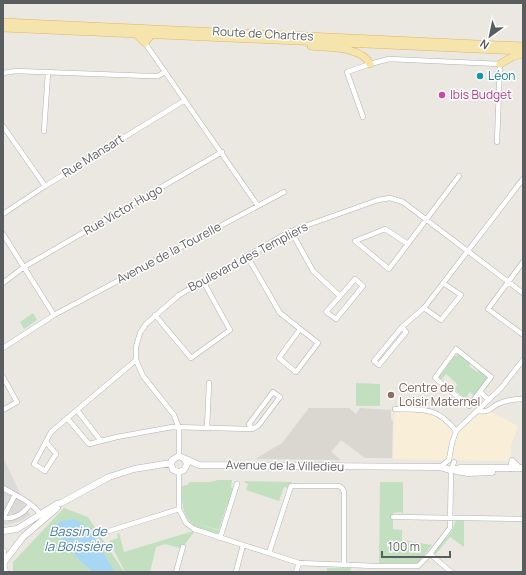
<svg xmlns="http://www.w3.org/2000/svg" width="526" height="575" font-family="Manrope,sans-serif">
<rect width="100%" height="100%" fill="#ebe8e1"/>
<path fill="#f9efd8" d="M394 408 424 409 450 422 459 431 486 409 518 426 511 445V461L393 459Z"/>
<path fill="#dcdad6" d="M3 457 30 515 22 520 6 525 3 524Z"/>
<path fill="#dad7d0" d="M309 408H349L356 414 360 408 391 410V420L393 421 392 458H365L341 440 331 452 341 460 255 459 282 443Z"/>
<path fill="#c2e0c0" d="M33 313 37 320 24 329 20 322Z
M458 354 471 362 469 366 477 372 480 369 488 378 474 396 470 392 467 396 470 399 467 400 455 390 457 384 446 374 441 380 439 377C442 370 451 358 458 354Z
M356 383 380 384V406H356Z
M218 480H232L231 487 234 489 228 507H226L219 530 195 523 220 531 219 533C214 535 209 532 204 531 183 524 181 505 182 486L187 485 190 482H210Z
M245 481 292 482 289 488 284 487 279 501 246 490 248 484 244 482Z
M380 482H403V514L401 512 393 513V529L402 530V540L432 545 418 563 415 564H379Z
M64 508 88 517 124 572H115L89 528 61 521 51 528 84 565 93 572H13V562Z
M456 520H464V547L450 537 435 555V550L451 533Z
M193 531 194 532 183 547 180 548 165 544 156 547 150 572H125L109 541 118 538 117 534 119 533 124 552Z
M327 568H351L350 572H327Z"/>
<path fill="#a8d7f4" d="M75 519 89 528 115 572H93L84 565 51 528 61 521Z"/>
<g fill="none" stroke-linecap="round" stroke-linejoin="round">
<g stroke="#afb2b5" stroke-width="5.5">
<path id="street" d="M145 43 258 206
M3 73 16 71 150 76H158L165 72
M363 117 347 72 370 64 389 59 500 64 497 142
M3 126 45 186
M44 131 48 73
M3 214 45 186 185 100
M291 231 313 271 340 296
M3 234 54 315
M408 244 385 229 355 241 389 269 459 176
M247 256 280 313 318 343 296 372 279 358 300 329
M355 279 363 286 336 319 326 312Z
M3 283 24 267 222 152
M424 308 441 320 461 295 443 283
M155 315 191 358 230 330 203 281
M402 327 406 332 379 365 374 361 402 327 424 308 523 179
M522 334 488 309 523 262
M3 348 54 315 284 192
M456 349 491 377 469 406 435 378Z
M3 377 17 402 3 410
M480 392 489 400
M395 409C424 410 436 406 456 431
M478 411C489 413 490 408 498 404 506 400 515 399 523 399
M67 418 89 444 101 441 77 410
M207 428 209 383
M101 441 117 437 172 427 252 429 258 426 280 397 273 392 249 424 252 429
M46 442 56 454 45 471 34 464 51 432 136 360
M179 456V428L174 415 143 376 136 360V347L140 333 146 324 179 295 291 231 378 200 390 198 403 202 523 293
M440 467 449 460 452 443 456 431 501 388 523 360
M510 469 512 460 520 468
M179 472V509L186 523 194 529 299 563 376 566H418L430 554 450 528 451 470 454 462
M3 488C15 495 32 502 40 514
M393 517 523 519
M3 518C13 520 25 513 30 504
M3 518 15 495
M109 531 179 509
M220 538 237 484
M269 553 291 486H339L342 488 344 492V565
M430 554 451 572
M176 572 183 547
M236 572 243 545
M296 572 299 563"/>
</g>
<g stroke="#b1b4b7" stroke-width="7">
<path id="secondary" d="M185 460 187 464 184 470 179 472 173 470 171 465 172 460 179 456 199 465 440 467 451 470 461 468H523
M456 471 468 473 492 472
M3 531 17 529 57 504 61 503 109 477 134 469 171 463
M3 551 4 563
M4 562 23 537 57 508
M3 563 5 572"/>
</g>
<g stroke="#dfb666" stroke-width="8">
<path id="primary" d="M3 22 523 46
M3 28 523 51
M136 34 145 43 151 35
M311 46C328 48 361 46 370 64
M500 64 512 57 523 54"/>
</g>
<use href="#street" stroke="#fff" stroke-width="4.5"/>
<use href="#secondary" stroke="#fff" stroke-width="6"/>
<use href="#primary" stroke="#f5e5ac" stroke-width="7"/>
</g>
<circle fill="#0f9aa8" stroke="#fff" stroke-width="1.5" cx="480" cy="76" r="4"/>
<circle fill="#d1479c" stroke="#fff" stroke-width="1.5" cx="442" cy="95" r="4"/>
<circle fill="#8d6e63" stroke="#fff" stroke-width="1.5" cx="391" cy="395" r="4"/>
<g text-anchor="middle" stroke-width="3" stroke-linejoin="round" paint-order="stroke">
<g font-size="12" fill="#5a5d60" stroke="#fff">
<text transform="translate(263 34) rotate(3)" y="4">Route de Chartres</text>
<text transform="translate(93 156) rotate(-32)" y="4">Rue Mansart</text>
<text transform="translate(123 210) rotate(-30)" y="4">Rue Victor Hugo</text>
<text transform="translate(169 253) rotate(-28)" y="4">Avenue de la Tourelle</text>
<text transform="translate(248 257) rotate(-28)" y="4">Boulevard des Templiers</text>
<text transform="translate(285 466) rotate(1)" y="4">Avenue de la Villedieu</text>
</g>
<g font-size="12" fill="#0d838f" stroke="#fff" text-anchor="start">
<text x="488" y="80">Léon</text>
</g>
<g font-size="12" fill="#b23c85" stroke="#fff" text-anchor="start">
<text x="450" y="99">Ibis Budget</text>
</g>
<g font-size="12" fill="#785e54" stroke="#fff" text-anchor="start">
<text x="399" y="392">Centre de<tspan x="399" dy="14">Loisir Maternel</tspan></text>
</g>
<g font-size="13" font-style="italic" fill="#497aa3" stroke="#fff">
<text x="78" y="536">Bassin de<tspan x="78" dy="15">la Boissière</tspan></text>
</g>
</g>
<rect width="526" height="575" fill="none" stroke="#5a5d60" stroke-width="8"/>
<g transform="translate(490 36) rotate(213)" stroke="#ffffff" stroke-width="3" paint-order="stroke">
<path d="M0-3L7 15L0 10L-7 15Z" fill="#5a5d60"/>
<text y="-6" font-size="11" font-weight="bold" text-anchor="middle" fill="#5a5d60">N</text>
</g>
<path d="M382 551v6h68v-6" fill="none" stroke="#5a5d60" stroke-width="2"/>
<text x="388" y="551" font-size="12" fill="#5a5d60" stroke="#ffffff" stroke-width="3" paint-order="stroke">100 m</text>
</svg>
